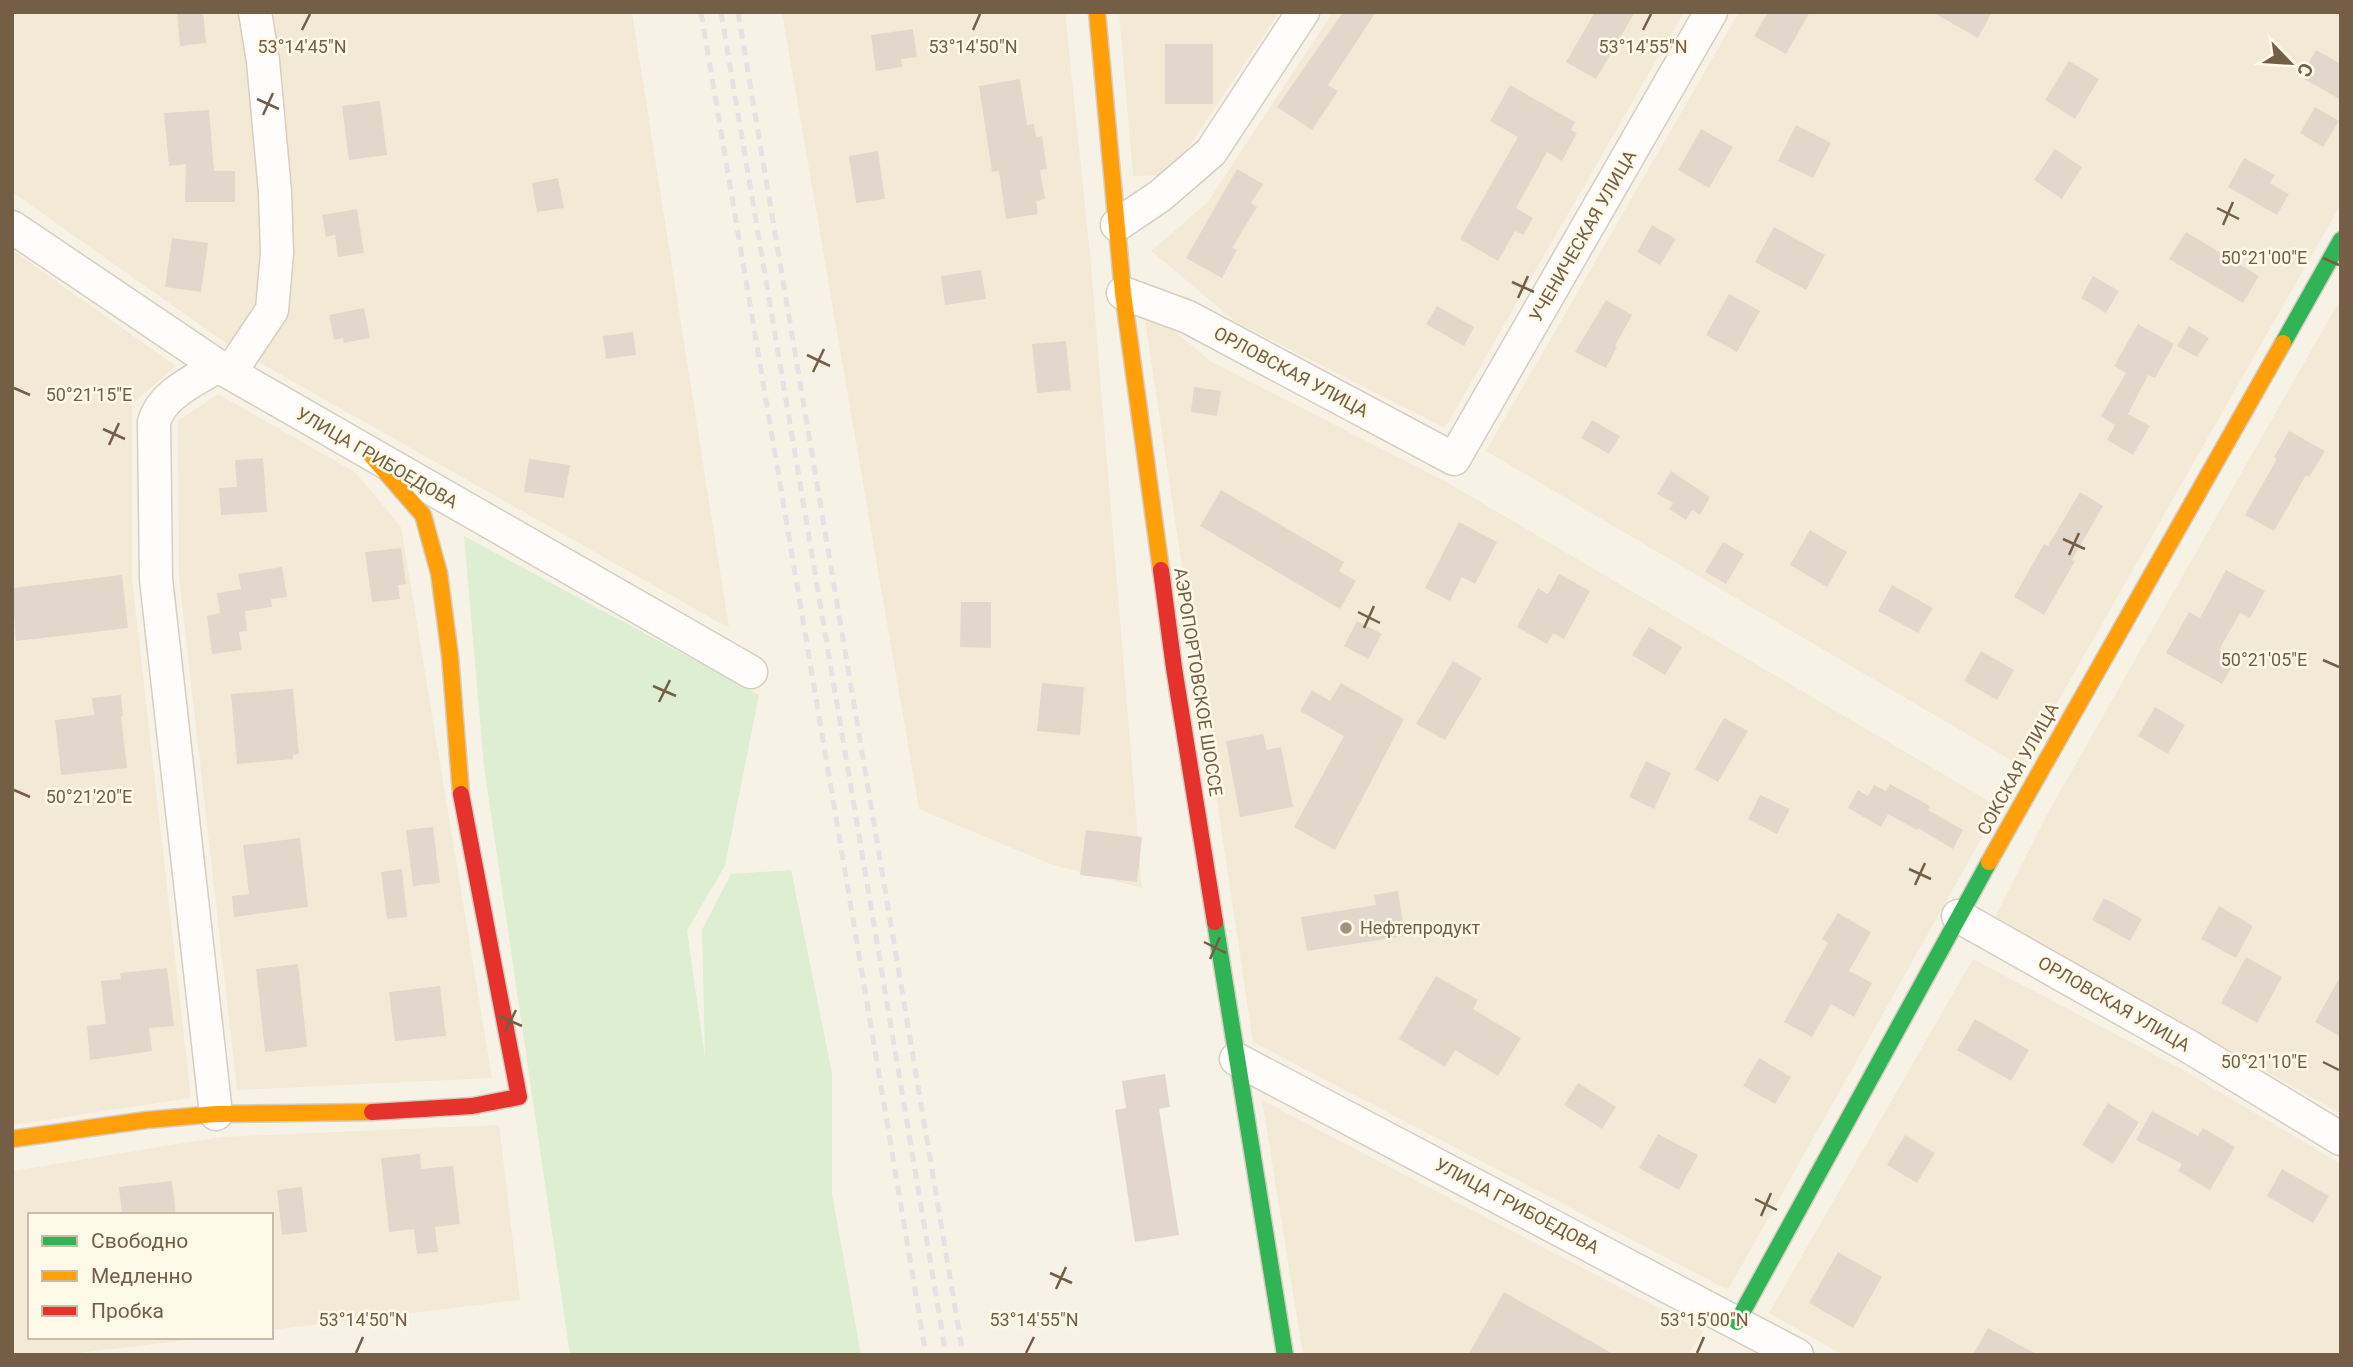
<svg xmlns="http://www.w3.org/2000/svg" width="2353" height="1367" font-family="Roboto,sans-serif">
<rect width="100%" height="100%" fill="#f7f2e6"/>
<path fill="#f3ead6" d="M12 12H632L729 628 230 346 12 192Z
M782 12H1065L1090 254 1142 888 1050 864 919 809Z
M1119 12H1279L1170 175 1133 176Z
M1333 12H1684L1445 428 1236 322 1151 251 1207 203Z
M1739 12H2341V204L2021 766 1486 451Z
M12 250 176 366 132 404V579L191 1098 12 1125Z
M2341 298V1114L1995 917 2050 809Z
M1143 306 1212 362 1443 480 1999 807 1728 1290 1253 1042Z
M218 394 355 472 401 527 492 1078 237 1090 179 577 178 421Z
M1973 959 2176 1066 2341 1164V1355H1843L1769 1313Z
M1262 1100 1703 1331 1688 1355H1303Z
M499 1125 520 1300 271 1330V1215H30V1337H210L63 1355H12V1171L221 1137Z"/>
<path fill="#deeed0" d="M464 536 759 695 725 866 687 930 705 1058 702 930 731 874 791 870 832 1073V1194L861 1355H570L484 766Z"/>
<path fill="#e1d8cb" d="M177 12H203L206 43 180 46Z
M1343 12H1376L1328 85 1338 91 1312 130 1277 107Z
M1595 12H1635L1596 79 1566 62Z
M1768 12H1810L1786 54 1754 36Z
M1932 12H1992L1978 38Z
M913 29 917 57 901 59 902 67 876 71 871 35Z
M1165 44H1213V104H1165Z
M2316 50 2341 64V100L2301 77Z
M2069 61 2099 79 2075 119 2045 100Z
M1020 79 1027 125 1034 124 1036 137 1042 136 1047 169 1040 170 1045 199 1036 201 1038 214 1006 219 999 171 992 172 979 86Z
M1510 85 1575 122 1571 130 1577 133 1562 161 1547 152 1516 208 1533 218 1523 235 1515 231 1498 261 1460 239 1518 137 1490 121Z
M380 101 387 155 349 160 342 106Z
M2315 107 2339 121 2323 147 2300 133Z
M209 110 214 171H235V202H185L186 164 169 166 164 113Z
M1796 125 1831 143 1813 178 1778 161Z
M1701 129 1733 147 1709 188 1678 170Z
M2055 149 2082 167 2062 199 2034 180Z
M878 151 885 199 856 203 849 156Z
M2244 158 2275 175 2270 183 2289 194 2277 215 2228 187Z
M1237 169 1263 184 1251 203 1257 207 1232 248 1237 250 1222 278 1186 258Z
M558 178 564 208 537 212 532 183Z
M357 209 364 253 338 257 335 235 326 237 322 215Z
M1652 225 1676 239 1660 265 1637 252Z
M1774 227 1825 255 1806 290 1755 262Z
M2186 232 2259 276 2243 303 2169 259Z
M172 238 208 243 201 292 165 287Z
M981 270 986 299 945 305 941 276Z
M2093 276 2119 291 2106 313 2081 298Z
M1729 294 1760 311 1737 352 1706 335Z
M1606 300 1632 315 1615 346 1617 347 1606 368 1575 352Z
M1437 306 1474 327 1464 346 1426 324Z
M364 308 370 338 344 343 343 338 334 340 329 315Z
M2138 324 2174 344 2155 378 2148 375 2128 414 2150 426 2133 455 2107 440 2115 425 2101 416 2126 373 2114 366Z
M2189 326 2209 338 2197 357 2177 346Z
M633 332 636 355 606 359 603 336Z
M1066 341 1071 390 1037 393 1032 344Z
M1194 387 1221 391 1217 416 1191 412Z
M1592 420 1620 436 1609 454 1581 438Z
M2289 431 2325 451 2309 477 2306 475 2274 531 2245 515 2277 459 2274 457Z
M263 458 267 512 221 515 219 488 237 487 235 460Z
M529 459 570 465 564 498 524 492Z
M1671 471 1710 497 1700 515 1692 510 1686 520 1669 509 1673 503 1657 494Z
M1221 490 1344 562 1339 571 1356 581 1340 609 1200 526Z
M2080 492 2103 506 2072 560 2075 561 2044 615 2014 597 2044 544 2048 546Z
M1459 522 1497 542 1475 584 1462 577 1450 601 1425 588Z
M1810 530 1847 552 1827 587 1790 565Z
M1723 542 1744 554 1726 584 1705 572Z
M401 548 406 584 398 585 400 599 372 602 365 552Z
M282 567 287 597 271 599 272 607 245 611 247 631 239 632 242 650 212 654 207 616 220 613 217 593 241 589 238 574Z
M2226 570 2265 591 2250 618 2240 613 2219 650 2236 659 2222 684 2166 653 2189 612 2200 618Z
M1559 574 1590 591 1564 639 1553 633 1547 644 1517 627 1538 588 1548 594Z
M122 575 128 628 16 641 12 588Z
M1892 585 1933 608 1918 633 1878 611Z
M961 602H991V648L960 647Z
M1357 621 1382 634 1368 659 1344 646Z
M1649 627 1682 647 1665 675 1632 655Z
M1981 651 2014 670 1997 700 1964 681Z
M1453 661 1482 678 1445 740 1416 724Z
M1042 683 1084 687 1080 735 1037 731Z
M1341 683 1404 719 1335 850 1294 827 1344 736 1300 711 1312 690 1330 701Z
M293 689 299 754 293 755V759L237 764 231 694Z
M121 695 123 716 121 717 127 768 61 775 55 720 94 715 92 698Z
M2155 707 2185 725 2168 754 2138 736Z
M1724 718 1748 731 1718 782 1695 769Z
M1263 734 1267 750 1281 747 1293 807 1240 817 1226 741Z
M1646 761 1671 773 1654 809 1629 797Z
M1890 784 1930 806 1928 810 1963 830 1953 849 1918 828 1917 830 1888 814 1881 827 1848 808 1858 790 1868 796 1874 785 1886 791Z
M1760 795 1790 809 1777 834 1748 819Z
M433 827 440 883 413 886 406 830Z
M1086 830 1142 837 1137 882 1080 875Z
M300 838 308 907 234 917 232 896 249 894 243 845Z
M402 869 407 917 387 919 381 872Z
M1398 891 1405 936 1307 951 1301 917 1376 905 1374 895Z
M2104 898 2142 919 2130 941 2092 920Z
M2219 906 2253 926 2236 958 2201 939Z
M1838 913 1871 932 1849 971 1872 983 1854 1017 1831 1004 1812 1037 1784 1022 1828 943 1822 939Z
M2246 957 2282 977 2257 1023 2221 1003Z
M298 964 307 1047 265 1052 256 969Z
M167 968 174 1026 149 1028 152 1051 90 1060 87 1026 106 1024 101 981 121 979 120 973Z
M2341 975V1037L2315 1022Z
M1436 976 1478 1000 1473 1009 1521 1038 1498 1076 1455 1050 1445 1067 1399 1039Z
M440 986 446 1036 395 1041 389 992Z
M1975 1019 2029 1050 2011 1081 1957 1050Z
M1759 1058 1791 1077 1775 1104 1743 1086Z
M1165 1074 1170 1107 1159 1109 1179 1235 1135 1242 1115 1110 1126 1108 1122 1081Z
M1578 1083 1616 1107 1602 1129 1564 1105Z
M2108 1103 2139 1122 2113 1164 2082 1145Z
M2152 1111 2198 1136 2203 1128 2235 1147 2210 1190 2178 1171 2182 1164 2136 1140Z
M1658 1134 1698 1155 1679 1190 1639 1168Z
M1905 1135 1935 1153 1917 1183 1887 1165Z
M420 1154 421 1169 453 1166 460 1224 435 1227 438 1252 417 1254 414 1229 389 1232 381 1158Z
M2282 1169 2329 1196 2313 1223 2267 1196Z
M172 1181 176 1215H122L119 1187Z
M302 1187 307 1232 282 1235 277 1190Z
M1838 1252 1882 1277 1853 1328 1809 1303Z
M1504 1292 1615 1355H1468Z
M1988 1328 2038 1355H1973Z"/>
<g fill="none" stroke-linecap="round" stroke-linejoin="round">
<g stroke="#d6cec1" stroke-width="35">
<path id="street" d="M1117 225 1160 196 1211 152 1303 12
M12 227 218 366 751 672
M1123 293 1188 317 1454 459 1711 12
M230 373 272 310 277 253 275 192 263 61 255 12
M1958 916 2188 1046 2341 1139
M1236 1059 1797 1355
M216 1114 156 579 154 422C162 394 194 381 218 366"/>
</g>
<g stroke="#d5cdc0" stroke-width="19">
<path id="fast" d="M2283 343 2341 240
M1215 922 1285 1355
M1737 1322 1989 862"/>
</g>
<g stroke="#d5cdc0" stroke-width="19">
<path id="slow" d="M1097 12 1123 293 1161 570
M370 454 423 515 439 573 450 656 461 794
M1989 862 2283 343
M12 1139 147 1120 216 1114 372 1112"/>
</g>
<g stroke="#d5cdc0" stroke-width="19">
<path id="jam" d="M1161 570 1174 668 1215 922
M372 1112 472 1106 519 1097 461 794"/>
</g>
<use href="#street" stroke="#fefdfb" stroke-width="32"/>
<use href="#fast" stroke="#30b455" stroke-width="16"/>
<use href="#slow" stroke="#ff9f0a" stroke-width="16"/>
<use href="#jam" stroke="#e5322d" stroke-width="16"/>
<path stroke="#e5e1e4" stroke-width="5" stroke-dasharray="10 7" stroke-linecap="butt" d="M701 12 926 1355
M721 12 946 1355
M738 12 963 1355"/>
</g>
<path fill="none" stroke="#755e46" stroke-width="2.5" d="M302 30 310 14M973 30 980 14M1643 30 1651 14M257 99 279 109M263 115 273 93M2217 208 2239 219M2223 225 2233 202M2323 258 2339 265M1512 282 1534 292M1518 298 1528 276M807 355 830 366M813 372 824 349M14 388 30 395M103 429 125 439M109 445 119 423M2063 539 2085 549M2069 555 2079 533M1358 612 1380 623M1364 628 1374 606M2323 660 2339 667M653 686 676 696M659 702 670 680M14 790 30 797M1909 869 1931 879M1915 885 1925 863M1204 942 1226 953M1210 959 1220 937M499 1016 522 1026M505 1032 516 1010M2323 1062 2339 1070M1755 1199 1777 1210M1761 1216 1771 1193M1050 1273 1072 1283M1056 1289 1066 1267M356 1353 363 1337M1026 1353 1034 1337M1697 1353 1704 1337"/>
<circle fill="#a2927e" stroke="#fff9e7" stroke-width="2.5" cx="1346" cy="928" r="7"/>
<g text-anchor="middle" stroke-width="5" stroke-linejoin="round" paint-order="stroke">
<g font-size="18" fill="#755e46" stroke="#fff9e7">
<text transform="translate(1583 236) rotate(-60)" y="6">УЧЕНИЧЕСКАЯ УЛИЦА</text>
<text transform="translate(1291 372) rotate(28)" y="6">ОРЛОВСКАЯ УЛИЦА</text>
<text transform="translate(377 458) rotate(30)" y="6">УЛИЦА ГРИБОЕДОВА</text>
<text transform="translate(1198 682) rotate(81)" y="6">АЭРОПОРТОВСКОЕ ШОССЕ</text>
<text transform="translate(2018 769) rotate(-61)" y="6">СОКСКАЯ УЛИЦА</text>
<text transform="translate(2114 1004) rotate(30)" y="6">ОРЛОВСКАЯ УЛИЦА</text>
<text transform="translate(1517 1206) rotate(28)" y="6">УЛИЦА ГРИБОЕДОВА</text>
</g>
<g font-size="18" fill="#755e46" stroke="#fff9e7" text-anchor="start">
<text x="1360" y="934">Нефтепродукт</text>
</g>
</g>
<g font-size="18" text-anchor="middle" fill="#755e46" stroke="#fff9e7" stroke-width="5" stroke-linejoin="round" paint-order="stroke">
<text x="302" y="53">53°14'45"N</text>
<text x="973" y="53">53°14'50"N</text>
<text x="1643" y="53">53°14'55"N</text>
<text x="2264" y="264">50°21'00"E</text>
<text x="89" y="401">50°21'15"E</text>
<text x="2264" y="666">50°21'05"E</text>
<text x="89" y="803">50°21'20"E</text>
<text x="2264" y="1068">50°21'10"E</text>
<text x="363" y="1326">53°14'50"N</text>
<text x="1034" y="1326">53°14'55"N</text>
<text x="1704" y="1326">53°15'00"N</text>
</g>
<rect width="2353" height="1367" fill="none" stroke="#755e46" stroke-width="28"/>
<rect x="28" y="1213" width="245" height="126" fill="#fff9e7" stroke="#c8bba7" stroke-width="2"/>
<rect x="42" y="1236" width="35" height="10" fill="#30b455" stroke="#c8bba7" stroke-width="2"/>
<text x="91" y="1248" font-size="21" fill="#755e46">Свободно</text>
<rect x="42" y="1271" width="35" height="10" fill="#ff9f0a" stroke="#c8bba7" stroke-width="2"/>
<text x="91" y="1283" font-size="21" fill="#755e46">Медленно</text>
<rect x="42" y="1306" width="35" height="10" fill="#e5322d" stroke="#c8bba7" stroke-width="2"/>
<text x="91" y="1318" font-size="21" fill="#755e46">Пробка</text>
<g transform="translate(2290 63) rotate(115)" stroke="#fff9e7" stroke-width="5" paint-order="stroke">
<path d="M0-5L12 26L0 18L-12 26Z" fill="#755e46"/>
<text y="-10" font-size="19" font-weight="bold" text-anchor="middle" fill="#755e46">С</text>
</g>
</svg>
